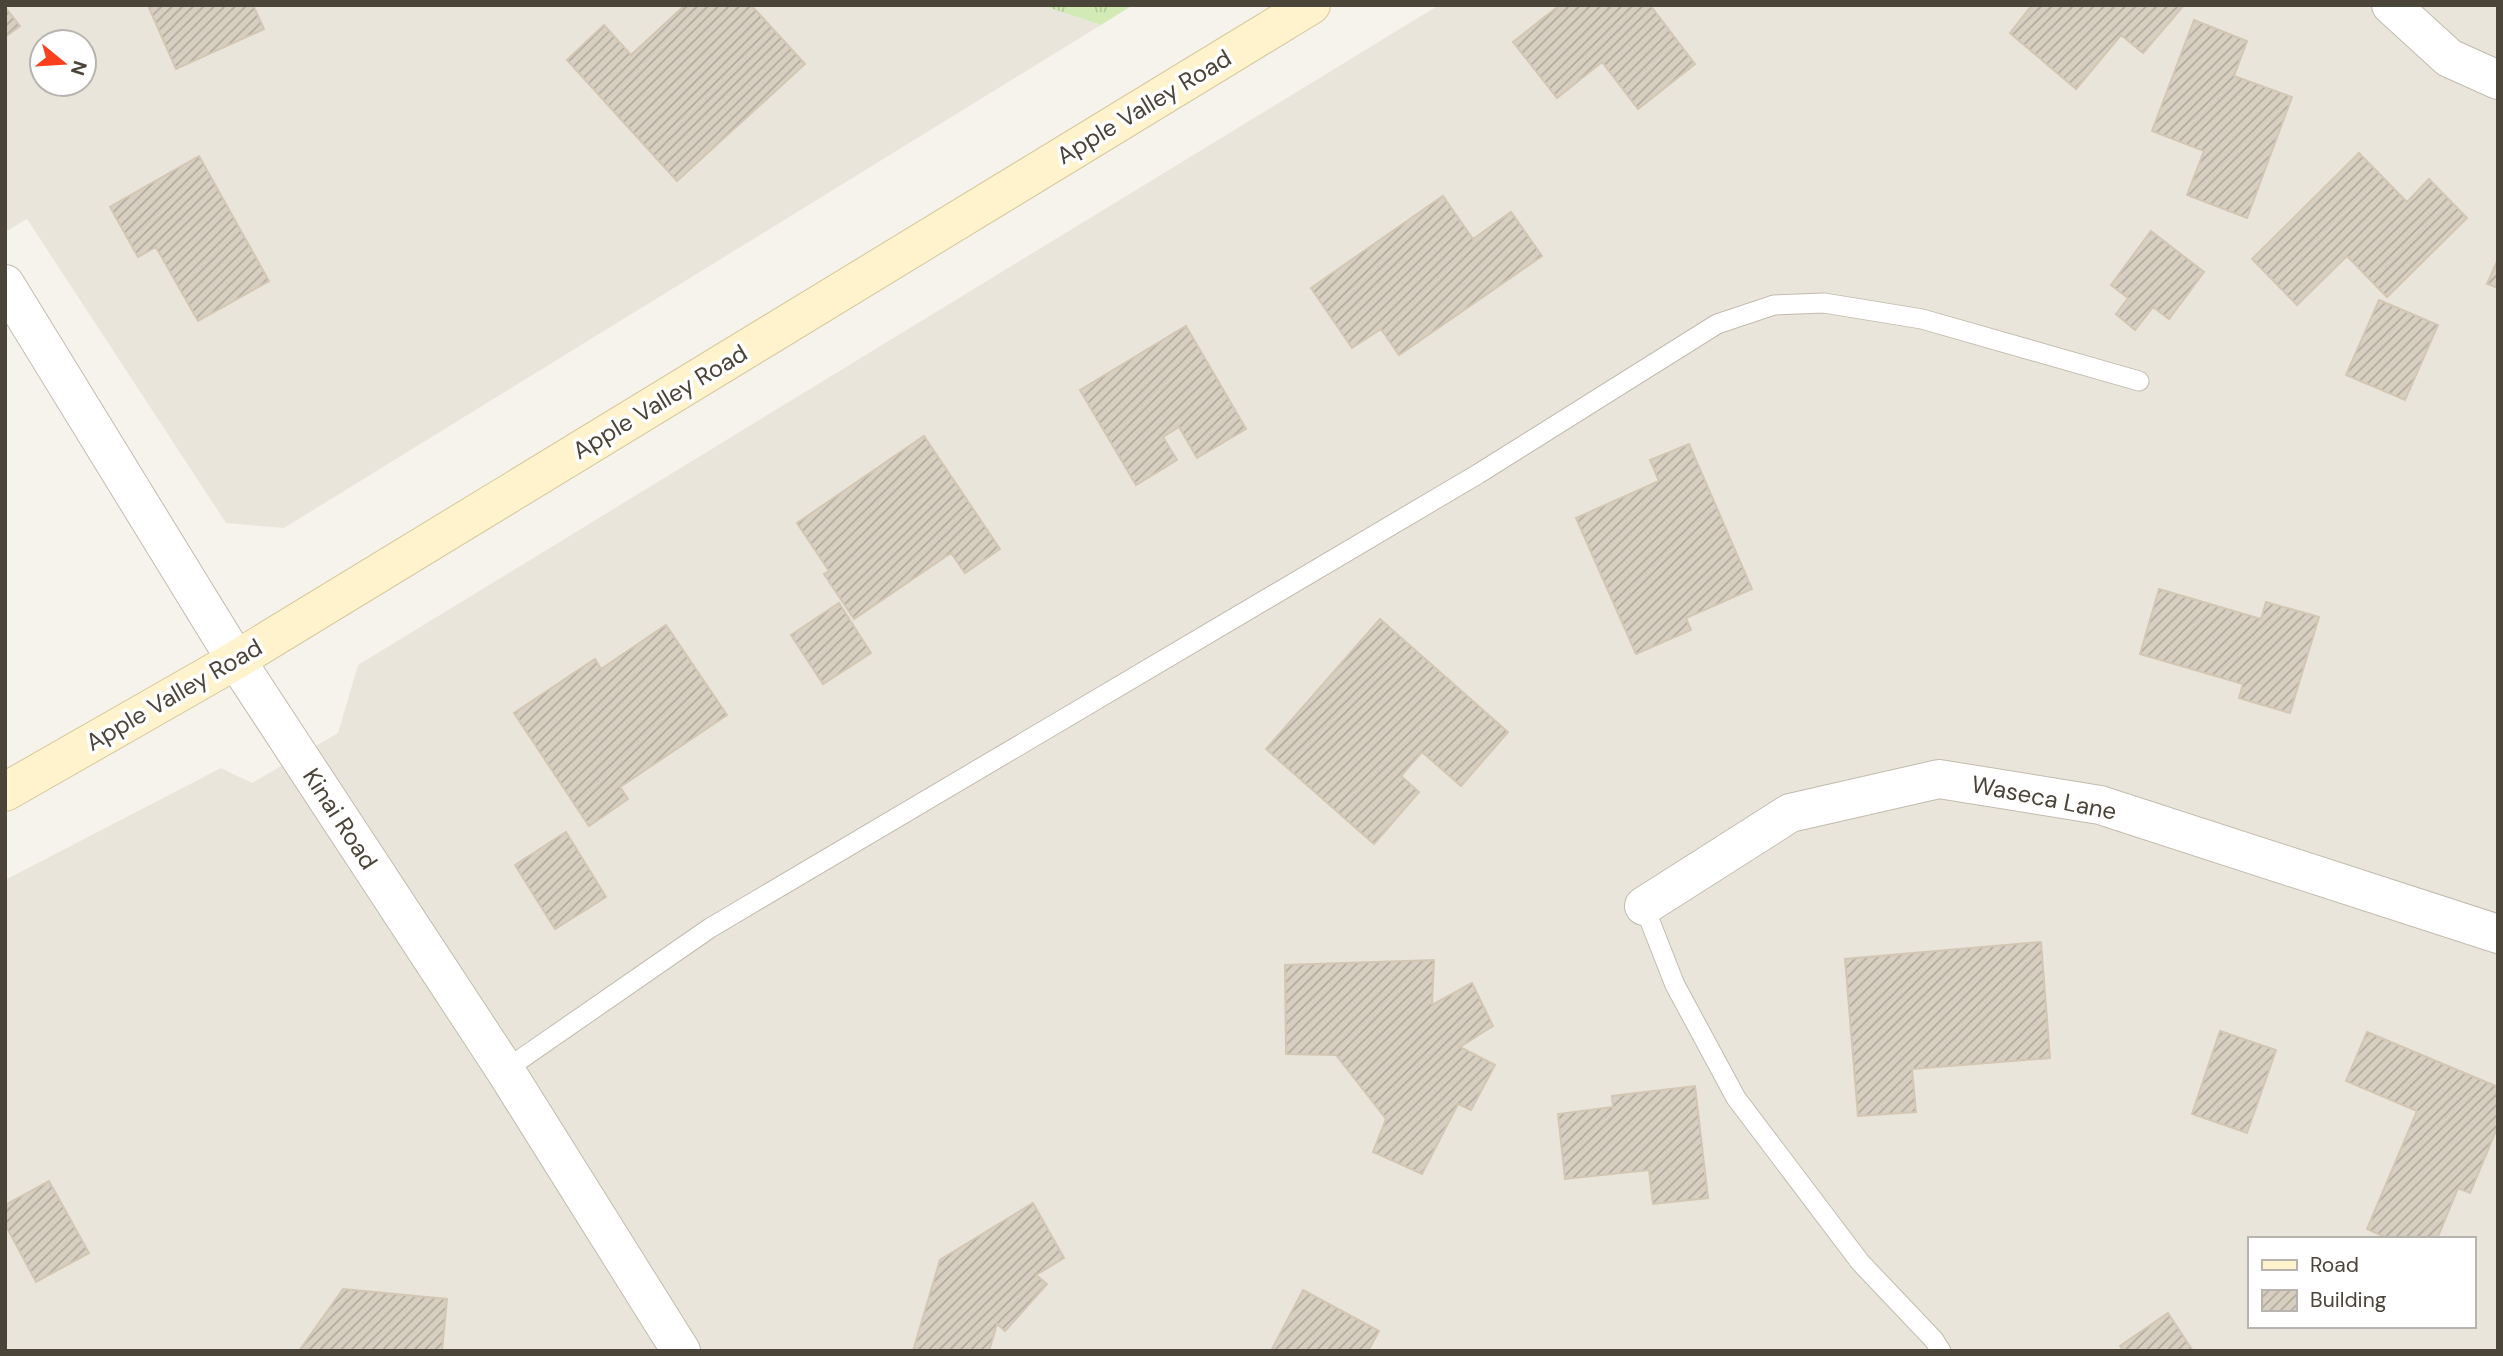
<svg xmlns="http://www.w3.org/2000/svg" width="2503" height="1356" font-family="'DM Sans',sans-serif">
<defs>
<pattern id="grass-tufts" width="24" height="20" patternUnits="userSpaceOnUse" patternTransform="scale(1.75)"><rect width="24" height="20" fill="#d2eab5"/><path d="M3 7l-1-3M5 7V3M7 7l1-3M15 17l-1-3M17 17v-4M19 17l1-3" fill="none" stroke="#b6ca9c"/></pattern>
<pattern id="building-hatch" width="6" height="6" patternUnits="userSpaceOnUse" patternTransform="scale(1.75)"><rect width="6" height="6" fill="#d8cfc1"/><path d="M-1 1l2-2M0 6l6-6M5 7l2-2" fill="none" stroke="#b1aa9e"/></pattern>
</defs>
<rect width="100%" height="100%" fill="#f6f3ec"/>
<path fill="#eae5da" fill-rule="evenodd" d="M5 5H1041L1101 25 284 528 226 523 27 219 5 232ZM42 42H84V84H42Z
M1439 5H2498V1351H5V880L221 768 252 783 338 733 358 665ZM2249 1239H2473V1326H2249Z"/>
<path fill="url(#grass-tufts)" d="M1041 5H1133L1101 25Z"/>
<path fill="url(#building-hatch)" stroke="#d3c7b4" stroke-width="2" d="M156 5H253L264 29 176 69 149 8Z
M685 5H751L805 64 677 181 567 60 604 25 631 55Z
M1560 5H1650L1695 64 1638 109 1602 62 1557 98 1513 42Z
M2032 5H2184L2143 53 2121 35 2076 89 2010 33Z
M5 7 20 26 5 37Z
M2194 20 2247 41 2234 76 2292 97 2247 218 2187 195 2204 151 2152 131Z
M2359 153 2407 202 2429 179 2467 218 2387 297 2347 256 2297 305 2252 259Z
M199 156 269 281 198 321 156 247 138 257 110 207Z
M1443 196 1473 239 1511 212 1542 256 1399 355 1381 329 1352 348 1311 288Z
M2151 231 2204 272 2169 319 2153 307 2135 330 2116 314 2128 298 2111 285Z
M2498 259V288L2487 284Z
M2379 300 2438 325 2405 400 2346 375Z
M1186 326 1246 429 1197 458 1179 427 1163 437 1177 460 1136 485 1080 390Z
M924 436 1000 549 965 573 951 553 854 619 824 574 829 571 797 523Z
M1689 444 1752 589 1686 618 1691 630 1636 654 1576 518 1659 481 1650 460Z
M2159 589 2261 619 2266 602 2319 617 2290 713 2239 698 2243 684 2140 654Z
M839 603 871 653 823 684 791 635Z
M1380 619 1508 732 1461 786 1422 752 1401 776 1419 792 1374 844 1266 749Z
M666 625 727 715 620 787 628 799 589 826 514 713 595 659 601 669Z
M566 832 606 897 555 929 515 865Z
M2041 942 2050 1058 1912 1069 1916 1112 1858 1116 1845 959Z
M1434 960 1432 1005 1472 983 1493 1026 1460 1047 1495 1065 1471 1110 1458 1104 1422 1174 1373 1152 1386 1119 1336 1055 1286 1054 1285 965Z
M2220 1031 2276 1050 2247 1133 2192 1114Z
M2367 1032 2498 1087V1126L2470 1193 2458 1188 2437 1239H2389L2367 1229 2417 1111 2346 1081Z
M1695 1086 1708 1198 1653 1204 1649 1170 1565 1179 1558 1114 1613 1107 1612 1096Z
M49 1181 89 1253 36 1282 5 1224V1205Z
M1033 1203 1064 1258 1036 1275 1047 1284 1005 1331 997 1324 989 1351H913L940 1260Z
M343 1289 447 1299 442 1351H299Z
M1303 1290 1379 1331 1368 1351H1271Z
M2168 1313 2193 1351H2124L2120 1346Z"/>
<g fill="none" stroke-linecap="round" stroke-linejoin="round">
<g stroke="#c2bbae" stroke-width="21">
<path id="lane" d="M1644 906 1675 985 1736 1098 1860 1262 1934 1340 1941 1351
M505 1070 710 928 1478 474 1717 324 1774 305 1824 303 1922 319 2139 381"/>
</g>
<g stroke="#c2bbae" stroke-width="40">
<path id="street" d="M2391 5 2449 58 2498 80
M5 284 236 660 505 1070 681 1351
M1644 906 1790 813 1939 779 2100 805 2498 934"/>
</g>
<g stroke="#d6c79b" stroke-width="40">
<path id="secondary" d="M5 792 236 660 1311 5"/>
</g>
<use href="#lane" stroke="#fff" stroke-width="19"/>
<use href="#street" stroke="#fff" stroke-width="38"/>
<use href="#secondary" stroke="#fff3cd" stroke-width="38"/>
</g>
<g text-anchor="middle" stroke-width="7" stroke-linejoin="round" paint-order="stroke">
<g font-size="24" fill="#4b4439" stroke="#fff">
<text transform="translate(1144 107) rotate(-31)" y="8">Apple Valley Road</text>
<text transform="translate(660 402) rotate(-31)" y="8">Apple Valley Road</text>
<text transform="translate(174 695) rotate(-30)" y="8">Apple Valley Road</text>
<text transform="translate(2044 798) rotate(11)" y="8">Waseca Lane</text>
<text transform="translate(340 819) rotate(57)" y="8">Kinai Road</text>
</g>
</g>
<rect width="2503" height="1356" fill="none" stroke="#4b4439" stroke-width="14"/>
<rect x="2248" y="1237" width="228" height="91" fill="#ffffff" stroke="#b7b4b0" stroke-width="2"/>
<rect x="2262" y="1260" width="35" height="10" fill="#fff3cd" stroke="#b7b4b0" stroke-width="2"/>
<text x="2310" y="1272" font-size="21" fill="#4b4439">Road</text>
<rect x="2262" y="1290" width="35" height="21" fill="url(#building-hatch)" stroke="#b7b4b0" stroke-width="2"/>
<text x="2310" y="1307" font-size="21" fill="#4b4439">Building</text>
<g transform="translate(63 63) rotate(108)"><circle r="33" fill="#ffffff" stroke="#b7b4b0" stroke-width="2"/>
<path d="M0-5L12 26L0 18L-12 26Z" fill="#fc3f1d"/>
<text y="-10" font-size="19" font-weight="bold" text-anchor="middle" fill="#4b4439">N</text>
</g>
</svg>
